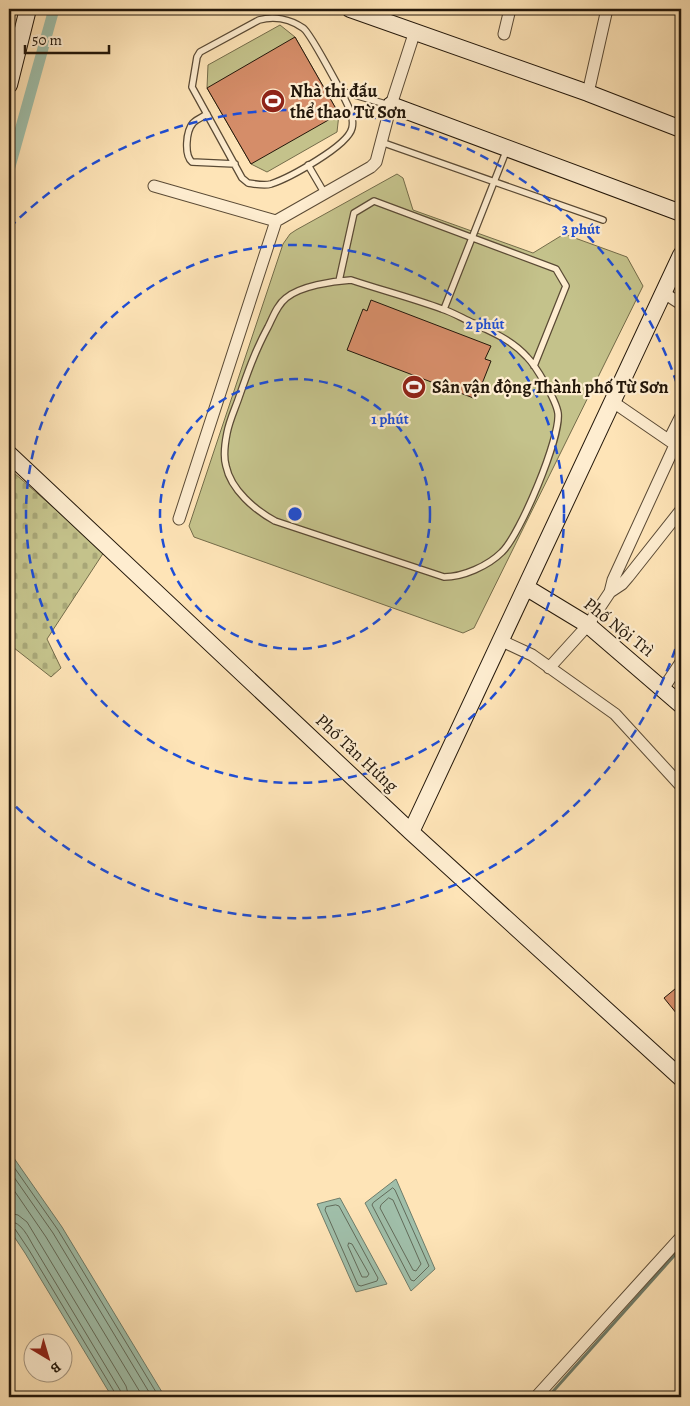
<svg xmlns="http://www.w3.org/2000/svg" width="690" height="1406" font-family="Alegreya,serif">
<defs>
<pattern id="cemetery-stones" width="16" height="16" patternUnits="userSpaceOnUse" patternTransform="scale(1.25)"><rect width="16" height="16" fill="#c4c28b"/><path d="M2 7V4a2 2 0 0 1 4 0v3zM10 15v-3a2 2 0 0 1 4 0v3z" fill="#a8a677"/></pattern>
</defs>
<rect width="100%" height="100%" fill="#fee4b7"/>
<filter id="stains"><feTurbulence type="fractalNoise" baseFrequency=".004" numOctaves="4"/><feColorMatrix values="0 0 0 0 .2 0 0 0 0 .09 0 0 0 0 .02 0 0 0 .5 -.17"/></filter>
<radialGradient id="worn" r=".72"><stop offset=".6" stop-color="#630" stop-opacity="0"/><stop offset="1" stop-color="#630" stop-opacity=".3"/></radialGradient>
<path fill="url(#cemetery-stones)" stroke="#746c4a" d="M13 472 104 552 47 639 61 668 51 677 9 644V479Z"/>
<path fill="#c4c28b" stroke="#746c4a" d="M280 25 295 37 339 114 337 132 267 172 251 164 207 88 208 65Z
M397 174 403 178 413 210 533 253 564 234 627 257 643 286 474 628 463 633 194 537 189 526 283 244 290 234 296 230Z"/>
<path fill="#a0bfaa" stroke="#6e7c6a" d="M9 1151 62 1227 165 1397H112L25 1253 9 1229Z
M396 1179 435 1269 411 1291 365 1203Z
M340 1198 387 1284 356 1292 317 1204Z"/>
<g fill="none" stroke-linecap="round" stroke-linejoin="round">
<path stroke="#626b5a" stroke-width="1" d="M9 1160 58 1230 159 1397
M9 1170 53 1233 152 1397
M9 1183 46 1237 143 1397
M393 1188 395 1190 429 1266 414 1281 411 1280 372 1205 373 1203Z
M389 1198 393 1200 421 1264 416 1271 413 1270 380 1208 381 1205Z
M336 1205 339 1206 378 1278 377 1281 361 1286 358 1285 325 1210 326 1207Z
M9 1213 18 1215 27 1222 126 1386 129 1397
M9 1221C22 1222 28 1237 34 1247L120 1390 122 1397
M9 1227 15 1229 29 1250 115 1393V1397
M349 1243 352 1244 369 1274 367 1277H362L348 1246Z"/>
<path stroke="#6e7c6a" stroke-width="3" d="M548 1397 681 1248"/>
<path stroke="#a0bfaa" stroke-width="11" d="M9 170 54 9"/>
</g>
<path fill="#d58d69" stroke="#23170a" d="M295 37 339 114 251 164 207 88Z
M371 300 491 346 485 359 491 361 476 399 347 350 363 309 367 311Z
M681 984V1019L664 998Z"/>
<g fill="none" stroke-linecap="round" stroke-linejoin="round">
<g stroke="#5a4a35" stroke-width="8">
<path id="lane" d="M341 91C346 103 355 115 352 128 348 146 289 178 271 184 264 186 255 184 248 183L242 178 192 87 197 57 200 52 259 20C274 16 290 19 303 28 310 32 335 81 341 91L389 105
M207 114C203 117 197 119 193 123 186 131 184 155 192 162L235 164
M381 142 603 220
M308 165 325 194
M351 280C381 290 412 298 442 309 452 312 462 318 473 323 492 332 512 340 527 357 536 366 556 400 558 413 561 437 520 535 502 552 488 566 463 577 444 577L275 521C255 510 231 490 226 466 223 456 225 443 227 433 229 422 234 411 238 400 247 374 255 351 268 327 273 317 277 305 286 298 300 286 333 281 351 280Z
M339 281 354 213 374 201 556 269 566 286 534 366
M444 309 507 149"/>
</g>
<g stroke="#5a4a35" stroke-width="13">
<path id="street" d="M504 34 510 9
M588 93 607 9
M154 186 276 221 371 167 376 162 391 105 415 31
M664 293 681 304
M613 402 680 448
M669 440 681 416
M179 519 276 221
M610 592 613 580 675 445
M502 641 532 655 615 714 681 786
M549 668 588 625 610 592 622 584 628 577 681 510
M663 689 681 662
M536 1397 681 1237"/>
</g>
<g stroke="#23170a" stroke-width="18">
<path id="secondary" d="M350 9 588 93 681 129
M9 85 28 9
M391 105 681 213
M9 454 411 832 681 1078
M527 588 588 625 681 705
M411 832 681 255"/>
</g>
<use href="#lane" stroke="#feedd0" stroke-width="5.5"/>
<use href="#street" stroke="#feedd0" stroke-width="11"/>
<use href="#secondary" stroke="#feedd0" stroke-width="16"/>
</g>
<g fill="none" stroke="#1d4ed8" stroke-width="2.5" stroke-dasharray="9 6">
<circle cx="295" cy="514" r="135"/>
<circle cx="295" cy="514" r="269"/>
<path d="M680 635A404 404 0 0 1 9 800M9 228A404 404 0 0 1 680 393"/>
</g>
<defs>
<g id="stadium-disc" transform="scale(1.25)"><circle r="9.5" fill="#8f2418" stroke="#feedd0"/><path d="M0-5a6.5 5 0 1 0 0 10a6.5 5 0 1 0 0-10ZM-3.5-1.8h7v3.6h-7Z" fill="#fff"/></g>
</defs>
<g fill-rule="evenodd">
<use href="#stadium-disc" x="273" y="101"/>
<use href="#stadium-disc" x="414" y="387"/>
</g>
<g text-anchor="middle" stroke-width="4.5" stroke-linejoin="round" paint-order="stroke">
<g font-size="18" font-weight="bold" fill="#23170a" stroke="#feedd0" text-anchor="start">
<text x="290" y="97">Nhà thi đấu<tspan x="290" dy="21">thể thao Từ Sơn</tspan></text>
<text x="432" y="393">Sân vận động Thành phố Từ Sơn</text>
</g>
<g font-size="18" fill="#23170a" stroke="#feedd0">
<text transform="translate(619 627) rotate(38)" y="6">Phố Nội Trì</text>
<text transform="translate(357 753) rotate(43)" y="6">Phố Tân Hưng</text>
</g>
</g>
<circle cx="295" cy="514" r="8" fill="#1d4ed8" stroke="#feedd0" stroke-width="2.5"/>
<g font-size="15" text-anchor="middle" font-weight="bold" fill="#1d4ed8" stroke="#feedd0" stroke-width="4.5" stroke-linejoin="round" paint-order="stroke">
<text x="581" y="234">3 phút</text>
<text x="485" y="329">2 phút</text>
<text x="390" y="424">1 phút</text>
</g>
<rect width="690" height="1406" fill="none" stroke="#fee4b7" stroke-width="30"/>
<rect x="10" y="10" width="670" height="1386" fill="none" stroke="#23170a" stroke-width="2.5"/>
<rect x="15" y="15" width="660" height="1376" fill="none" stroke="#23170a"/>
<g transform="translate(48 1358) rotate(142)"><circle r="24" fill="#feedd0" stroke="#a69781"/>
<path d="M0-4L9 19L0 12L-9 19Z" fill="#8f2418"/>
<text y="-8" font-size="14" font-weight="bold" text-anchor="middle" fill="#23170a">B</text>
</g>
<path d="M25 45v8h84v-8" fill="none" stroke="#23170a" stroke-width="2.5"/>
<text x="32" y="45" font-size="15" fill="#23170a" stroke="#feedd0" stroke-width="4" paint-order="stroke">50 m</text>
<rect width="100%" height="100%" filter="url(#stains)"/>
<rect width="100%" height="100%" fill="url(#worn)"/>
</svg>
